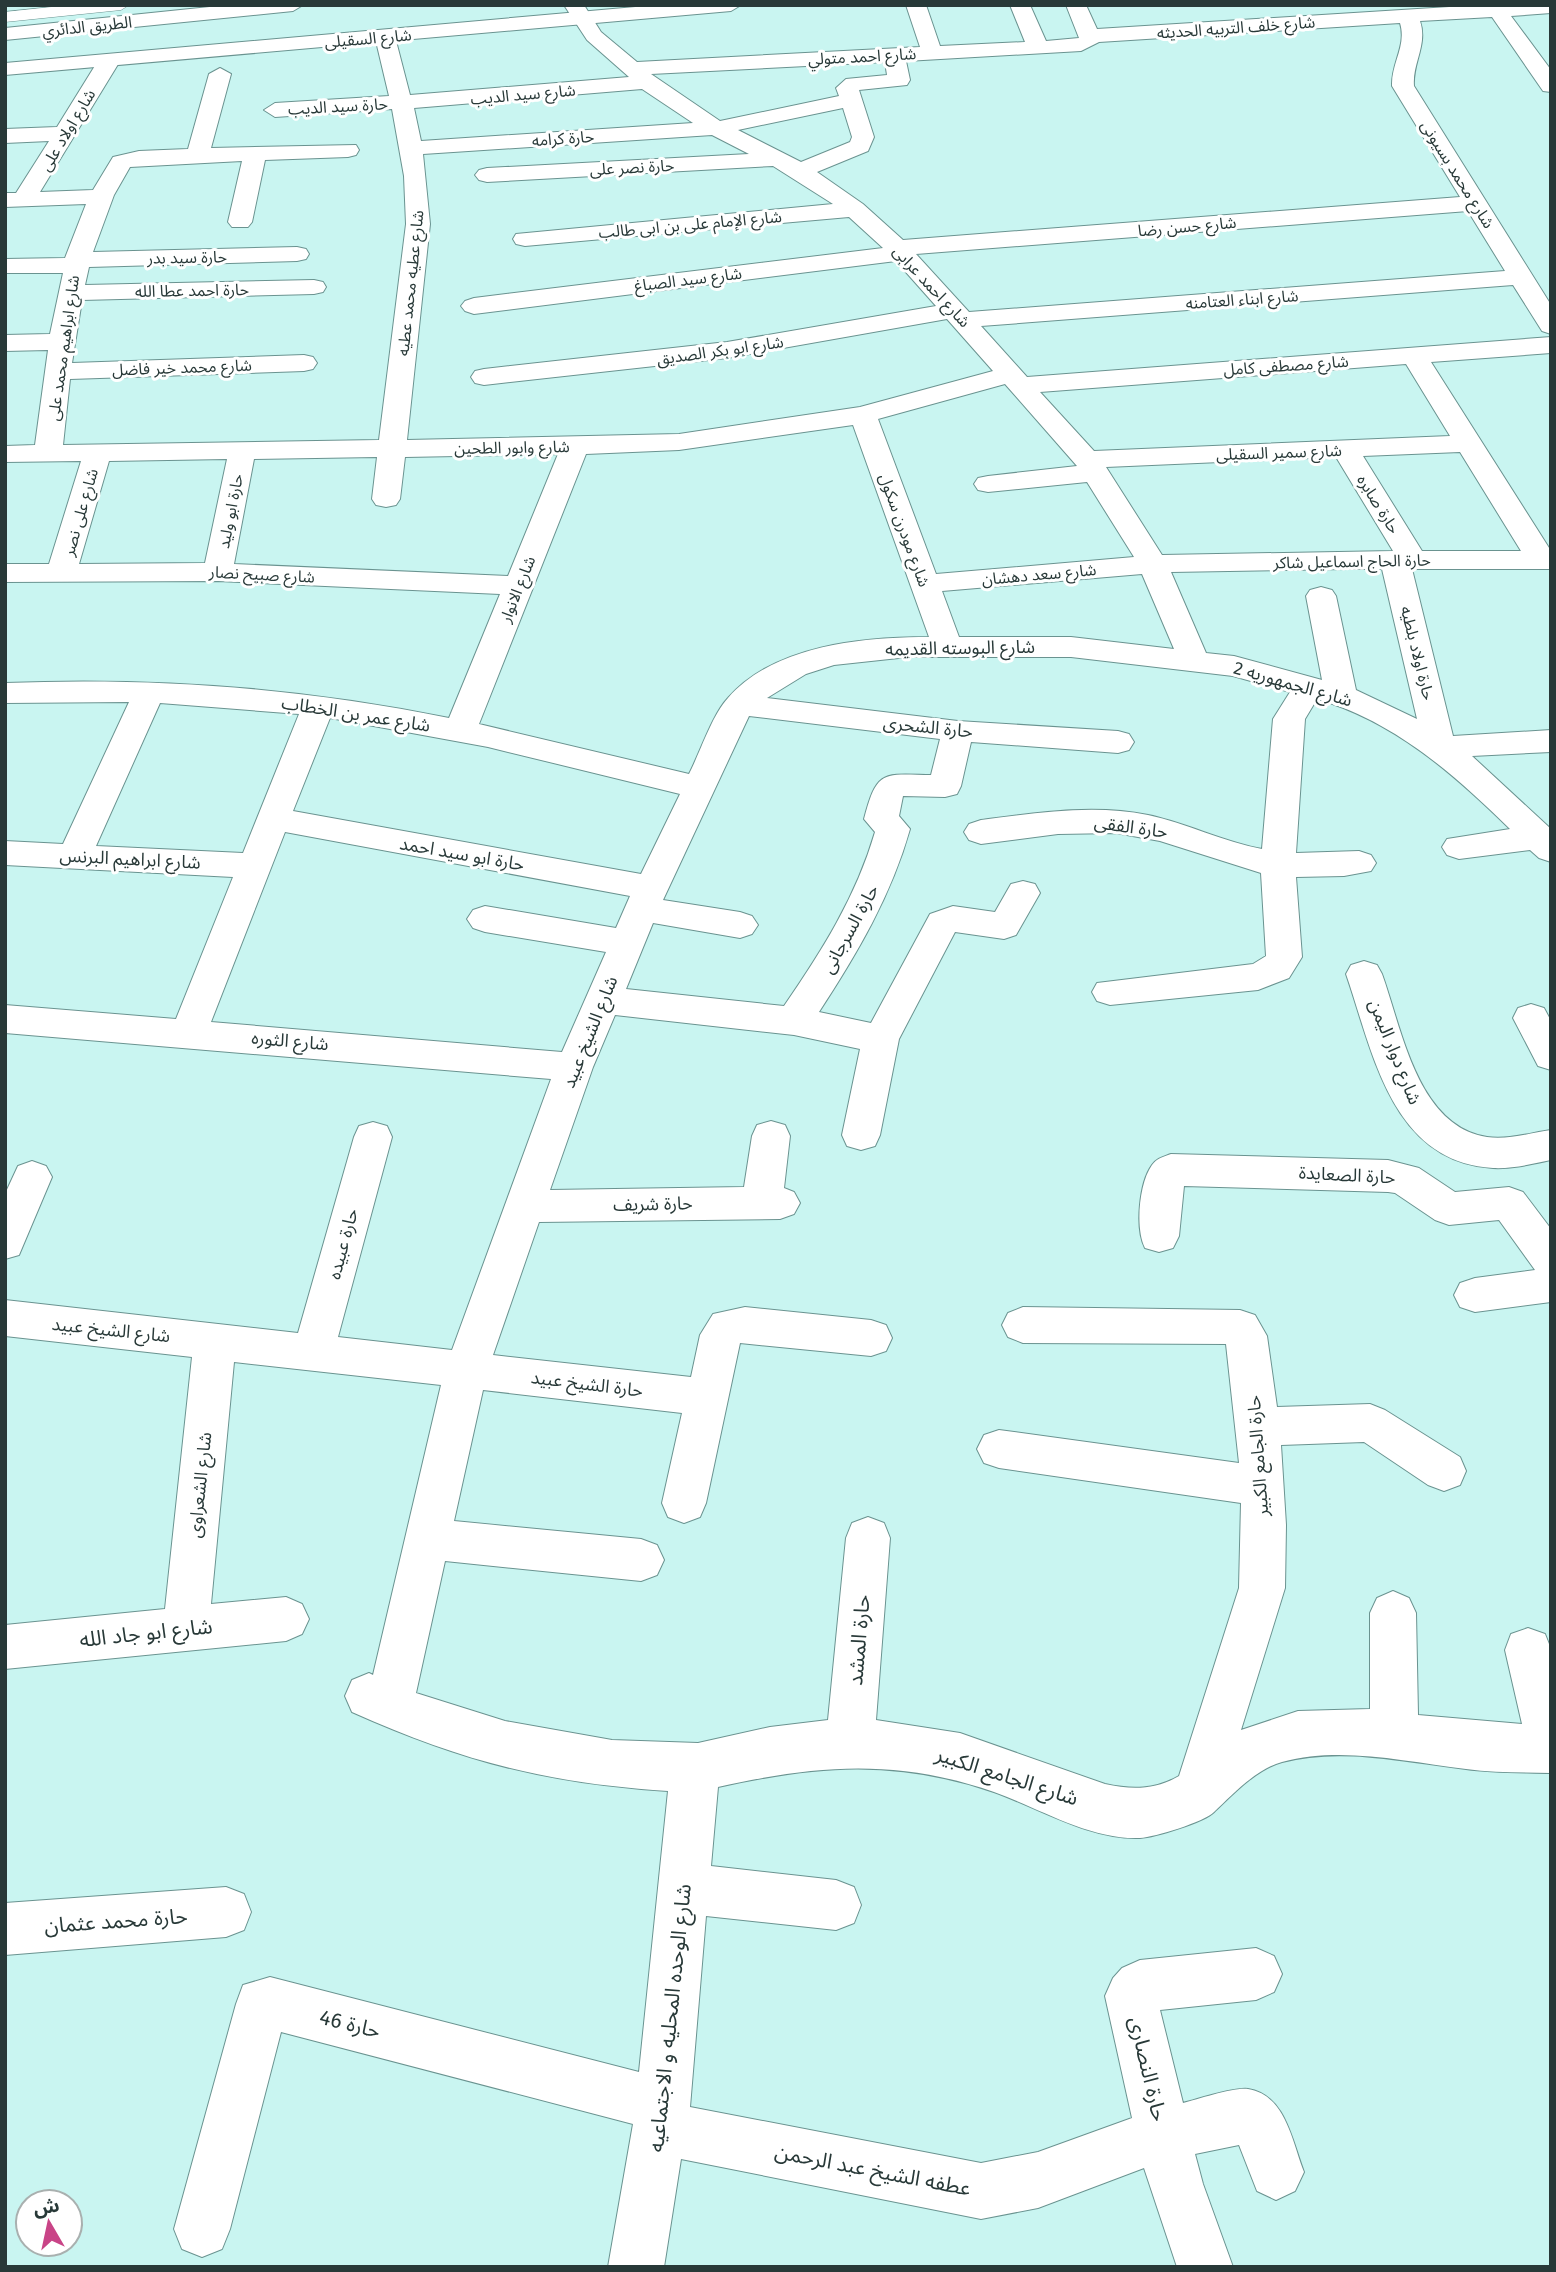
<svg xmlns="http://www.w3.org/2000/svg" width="1556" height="2272" font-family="'Fira Sans','Noto Sans Arabic',sans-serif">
<rect width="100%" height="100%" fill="#c9f5f1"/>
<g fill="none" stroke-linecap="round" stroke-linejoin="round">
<g stroke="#6a9390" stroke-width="1">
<path id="service" d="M70 5H129L121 10 5 22V12Z"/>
</g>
<g stroke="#6a9390" stroke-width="2">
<path id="minor" d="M564 5H584L601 32 637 62 920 47 906 5H926L940 46 1025 42 1010 5H1030L1046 41 1079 38 1066 5H1086L1097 29 1481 5H1551V13L1511 16 1551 70V92L1543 91 1492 17 1420 21C1428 45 1412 63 1414 86L1551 305V334L1542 331 1513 285 981 326 1027 377 1551 337V353L1431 362 1551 551V569H1412L1453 736 1551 730V752L1472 756 1551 829V862L1539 858 1530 850 1459 859 1447 855 1442 847 1447 839 1510 829C1454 774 1394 721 1317 699L1305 719 1296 853 1359 851 1371 855 1376 863 1371 871 1344 876 1296 877 1302 957 1289 978 1258 990 1110 1005 1097 1001 1092 992 1097 983 1253 964 1266 956 1261 873 1160 841 1116 833 1058 834 981 844 969 840 964 832 969 824 981 820C1036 813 1093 804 1148 815 1187 823 1223 842 1262 849L1273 719 1290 692 1233 676 1071 657H908L834 665 806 674 767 698 958 721 1118 731 1129 734 1134 742 1129 750 1118 753 971 742 961 786 957 794 945 797 903 796 899 816 910 829C891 896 857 954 819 1012L871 1023 930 914 953 906 995 912 1011 884 1023 881 1035 884 1040 893 1016 935 1004 939 955 932 899 1039 880 1135 875 1146 861 1150 847 1146 842 1135 860 1049 794 1035 615 1015 593 1067 550 1190 744 1187 752 1136 757 1125 771 1121 785 1125 790 1136 784 1188 794 1192 800 1203 794 1214 780 1219 539 1222 493 1355 691 1377 700 1335 713 1314 745 1307 871 1320 886 1325 892 1338 886 1351 871 1356 740 1343 706 1503 700 1517 684 1523 668 1517 662 1503 682 1413 483 1390 454 1521 641 1539 657 1545 664 1560 657 1575 641 1581 445 1561 416 1693 505 1721 612 1740 698 1743 770 1727 828 1720 846 1538 852 1523 868 1517 884 1523 890 1538 876 1720 960 1733 1105 1784C1132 1790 1155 1790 1179 1776L1239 1588 1241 1503 999 1468 984 1463 977 1449 984 1435 999 1430 1239 1463 1226 1344 1023 1343 1008 1337 1002 1325 1008 1313 1023 1307 1240 1310 1255 1315 1267 1336 1277 1407 1370 1404 1385 1410 1460 1457 1466 1471 1460 1485 1444 1491 1428 1485 1364 1442 1281 1445 1286 1525 1285 1588 1241 1730 1298 1711 1370 1709V1613L1377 1598 1393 1591 1409 1598 1416 1613 1418 1715 1522 1724 1505 1650 1511 1634 1528 1628 1545 1634 1551 1649V1773C1523 1772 1494 1773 1466 1769 1405 1762 1342 1746 1282 1762 1256 1769 1232 1795 1214 1812 1204 1822 1155 1837 1140 1838 1090 1840 1039 1808 994 1792 896 1758 816 1765 718 1787L711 1866 836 1880 854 1887 861 1905 854 1923 836 1930 706 1916 690 2107 981 2163 1038 2152 1132 2118 1105 1996 1113 1978 1122 1968 1140 1960 1256 1948 1274 1956 1282 1974 1274 1992 1256 2000 1160 2010 1183 2103C1199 2099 1234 2087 1248 2089 1286 2095 1292 2142 1304 2172L1295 2191 1276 2200 1257 2191 1239 2145 1195 2154 1203 2184 1233 2267H1177L1144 2168 1038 2208 981 2219 681 2159 664 2267H608L633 2124 281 2032 230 2229 222 2249 202 2257 182 2249 174 2229 236 2004 243 1985 270 1977 639 2072 668 1791C547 1783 464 1762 352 1712L345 1696 352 1680 369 1673 373 1675 441 1385 234 1362 211 1604 286 1597 302 1604 309 1619 302 1634 286 1641 5 1669V1625L165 1609 192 1357 5 1336V1300L298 1333 354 1137 359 1126 373 1122 387 1126 392 1137 338 1337 452 1350 551 1079 5 1033V1005L176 1019 233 877 5 865V841L63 844 129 702 5 703V683C154 677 303 688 449 718L500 594 218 581 5 582V564H49L81 461 5 462V446L35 445 48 350 5 351V335L50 334 63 273H5V259L65 258 86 204 5 207V193H16L49 141 5 143V129L57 127 101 56 109 55 120 61 40 192 93 190 113 157 139 151 188 149 209 74 220 68 231 74 211 148 356 145 359 150 356 155 348 157 265 160 252 222 248 227H232L228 222 242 161 130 167 114 195 93 252 297 247 306 249 309 254 306 259 297 261 89 267 85 285 314 280 323 282 326 287 323 292 314 294 82 300 72 363 304 355 313 357 317 363 313 369 304 371 70 379 63 445 379 440 406 224 404 176 392 109 275 117 264 110 275 103 389 96 375 37 385 31 395 37 410 95 629 77 587 40ZM1400 23C1407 46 1391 63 1392 86L1460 197 903 240 863 204 817 172 868 151 874 137 859 90 907 85 910 80 906 61 1081 51 1099 42ZM885 62 887 75 846 79 836 88 839 96 720 121 651 74ZM642 89 693 123 421 141 414 108ZM843 108 852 137 850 142 801 162 738 130ZM712 135 749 154 487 168 479 170 475 175 479 180 487 182 773 166 833 204 516 234 513 239 516 244 525 246 849 217 883 248 474 298 465 301 461 306 465 311 474 314 896 261 936 306 727 342 484 369 475 371 471 377 475 383 484 385 727 358 947 319 993 371 860 407 679 434 407 440 430 224 423 154ZM1468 211 1505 271 969 312 916 254ZM1406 364 1450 436 1094 451 1040 392ZM1005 384 1077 466 988 476 978 478 974 484 978 490 988 492 1087 482 1134 557 936 574 878 419ZM853 425 929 637C863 637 774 645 728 698 712 715 700 753 689 774L479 724 586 454 679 450ZM1460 452 1521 551H1422L1363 456ZM558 454 508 576 234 564 254 459 377 457 372 499 376 505 386 507 396 505 400 499 405 457ZM1336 457 1393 551 1162 555 1106 467ZM227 459 205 563 79 564 109 461ZM1347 569H1382L1417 719 1356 690 1336 596 1332 590 1321 587 1310 590 1306 596 1322 680 1234 656 1206 653 1171 572ZM1142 574 1174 649 1071 637H959L942 591ZM160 703 299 714 243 853 96 846ZM749 716 940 739 931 775C883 774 877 769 864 819L875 832C856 897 822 951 784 1006L626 989 653 923 740 938 752 934 758 925 752 916 740 912 663 900ZM330 718 488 747 680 794 641 874 293 811ZM285 832 630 896 616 928 485 906 473 910 467 919 473 928 485 932 606 952 562 1052 211 1022Z
M1364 961 1377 965 1382 974C1402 1029 1417 1126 1487 1137 1508 1140 1530 1133 1551 1130V1160C1532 1164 1512 1169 1493 1168 1391 1162 1373 1052 1346 974L1351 965Z
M1531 1004 1544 1008 1551 1021V1070L1538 1066 1513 1018 1518 1008Z
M1171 1154 1388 1160 1419 1168 1455 1192 1509 1187 1523 1192 1551 1229V1302L1475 1312 1460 1307 1454 1295 1460 1283 1475 1278 1535 1270 1499 1220 1449 1225 1435 1220 1395 1193 1388 1192 1184 1186 1179 1236 1173 1248 1159 1252 1145 1248C1135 1229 1139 1183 1152 1165 1157 1158 1163 1157 1171 1154Z
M32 1161 46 1166 52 1177 19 1255 5 1259V1194L18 1166Z
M226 1887 244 1894 251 1912 244 1930 226 1937 5 1955V1903Z"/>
</g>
<g stroke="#6a9390" stroke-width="2">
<path id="tertiary" d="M658 5H741L731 11 5 75V63Z"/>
</g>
<g stroke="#6a9390" stroke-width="2">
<path id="motorway" d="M229 5H303L293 11 5 40V28Z"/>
</g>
<use href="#service" fill="#fff" fill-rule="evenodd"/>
<use href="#minor" fill="#fff" fill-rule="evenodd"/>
<use href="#tertiary" fill="#fff" fill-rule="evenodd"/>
<use href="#motorway" fill="#fff" fill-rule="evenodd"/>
</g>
<g text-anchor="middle" stroke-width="6" stroke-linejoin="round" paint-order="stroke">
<g font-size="16" fill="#283938" stroke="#fff">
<text transform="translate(87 26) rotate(-6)" y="6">الطريق الدائري</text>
<text transform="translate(1236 27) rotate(-4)" y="6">شارع خلف التربيه الحديثه</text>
<text transform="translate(368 38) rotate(-5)" y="6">شارع السقيلى</text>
<text transform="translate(862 56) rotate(-3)" y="6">شارع احمد متولي</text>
<text transform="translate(523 94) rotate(-5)" y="6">شارع سيد الديب</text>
<text transform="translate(338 106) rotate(-3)" y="6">حارة سيد الديب</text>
<text transform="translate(67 130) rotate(-59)" y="6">شارع اولاد على</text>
<text transform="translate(563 138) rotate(-4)" y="6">حارة كرامه</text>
<text transform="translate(632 167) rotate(-3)" y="6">حارة نصر على</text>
<text transform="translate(1458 174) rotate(58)" y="6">شارع محمد بسيونى</text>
<text transform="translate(690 224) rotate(-5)" y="6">شارع الإمام على بن ابى طالب</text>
<text transform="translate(1187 226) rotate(-5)" y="6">شارع حسن رضا</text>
<text transform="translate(187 257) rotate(-1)" y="6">حارة سيد بدر</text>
<text transform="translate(688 279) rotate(-7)" y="6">شارع سيد الصباغ</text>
<text transform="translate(410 283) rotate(-84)" y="6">شارع عطيه محمد عطيه</text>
<text transform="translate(932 286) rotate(47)" y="6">شارع احمد عرابى</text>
<text transform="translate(192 290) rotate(-1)" y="6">حارة احمد عطا الله</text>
<text transform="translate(1242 299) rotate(-4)" y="6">شارع ابناء العتامنه</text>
<text transform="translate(63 348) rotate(-82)" y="6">شارع ابراهيم محمد على</text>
<text transform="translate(720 350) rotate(-8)" y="6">شارع ابو بكر الصديق</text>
<text transform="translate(1286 365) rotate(-4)" y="6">شارع مصطفى كامل</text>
<text transform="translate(182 367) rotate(-2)" y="6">شارع محمد خير فاضل</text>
<text transform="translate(512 447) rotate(-1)" y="6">شارع وابور الطحين</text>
<text transform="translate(1279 452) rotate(-2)" y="6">شارع سمير السقيلى</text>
<text transform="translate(1379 504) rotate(58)" y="6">حارة صابره</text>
<text transform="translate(230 511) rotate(-79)" y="6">حارة ابو وليد</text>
<text transform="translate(80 512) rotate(-74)" y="6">شارع على نصر</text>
<text transform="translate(905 530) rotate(70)" y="6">شارع مودرن سكول</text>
<text transform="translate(1352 561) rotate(-1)" y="6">حارة الحاج اسماعيل شاكر</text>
<text transform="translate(262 574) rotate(3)" y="6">شارع صبيح نصار</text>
<text transform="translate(1039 574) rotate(-5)" y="6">شارع سعد دهشان</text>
<text transform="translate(517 589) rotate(-68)" y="6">شارع الانوار</text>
<text transform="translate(1418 653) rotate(76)" y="6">حارة اولاد بلطيه</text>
</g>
<g font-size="18" fill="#283938" stroke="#fff">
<text transform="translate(960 648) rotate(-1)" y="6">شارع البوسته القديمه</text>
<text transform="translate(1293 684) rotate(16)" y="6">شارع الجمهوريه 2</text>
<text transform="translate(356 714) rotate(9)" y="6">شارع عمر بن الخطاب</text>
<text transform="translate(928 727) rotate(6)" y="6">حارة الشحرى</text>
<text transform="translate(1131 827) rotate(8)" y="6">حارة الفقى</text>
<text transform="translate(462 854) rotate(10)" y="6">حارة ابو سيد احمد</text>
<text transform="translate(130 859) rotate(3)" y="6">شارع ابراهيم البرنس</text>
<text transform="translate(850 929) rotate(-61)" y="6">حارة السرجانى</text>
<text transform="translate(590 1032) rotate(-68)" y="6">شارع الشيخ عبيد</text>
<text transform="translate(290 1041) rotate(5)" y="6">شارع الثوره</text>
<text transform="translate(1395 1052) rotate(68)" y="6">شارع دوار اليمن</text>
<text transform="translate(1347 1175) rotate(3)" y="6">حارة الصعايدة</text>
<text transform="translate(653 1204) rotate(-1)" y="6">حارة شريف</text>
<text transform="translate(343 1244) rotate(-75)" y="6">حارة عبيده</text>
<text transform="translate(111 1330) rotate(6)" y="6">شارع الشيخ عبيد</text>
<text transform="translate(587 1384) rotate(7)" y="6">حارة الشيخ عبيد</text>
<text transform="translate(1258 1456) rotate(-94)" y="6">حارة الجامع الكبير</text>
<text transform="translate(200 1485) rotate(-84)" y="6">شارع الشعراوى</text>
</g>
<g font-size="21" fill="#283938" stroke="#fff">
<text transform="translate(146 1633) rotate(-6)" y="7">شارع ابو جاد الله</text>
<text transform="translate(859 1640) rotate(-85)" y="7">حارة المشد</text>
<text transform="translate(1007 1776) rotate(18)" y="7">شارع الجامع الكبير</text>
<text transform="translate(116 1921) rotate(-4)" y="7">حارة محمد عثمان</text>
<text transform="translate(670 2018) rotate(-84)" y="7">شارع الوحده المحليه و الاجتماعيه</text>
<text transform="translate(350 2024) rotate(14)" y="7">حارة 46</text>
<text transform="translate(1148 2069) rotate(77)" y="7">حارة النصارى</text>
<text transform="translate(873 2170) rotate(11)" y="7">عطفه الشيخ عبد الرحمن</text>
</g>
</g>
<rect width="1556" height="2272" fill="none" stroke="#283938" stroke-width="14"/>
<g transform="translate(49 2223) rotate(351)"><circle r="33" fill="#ffffff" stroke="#a9b0af" stroke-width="2"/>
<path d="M0-5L12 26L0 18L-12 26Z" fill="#c94487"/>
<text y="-10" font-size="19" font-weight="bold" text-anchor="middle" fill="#283938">ش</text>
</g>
</svg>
